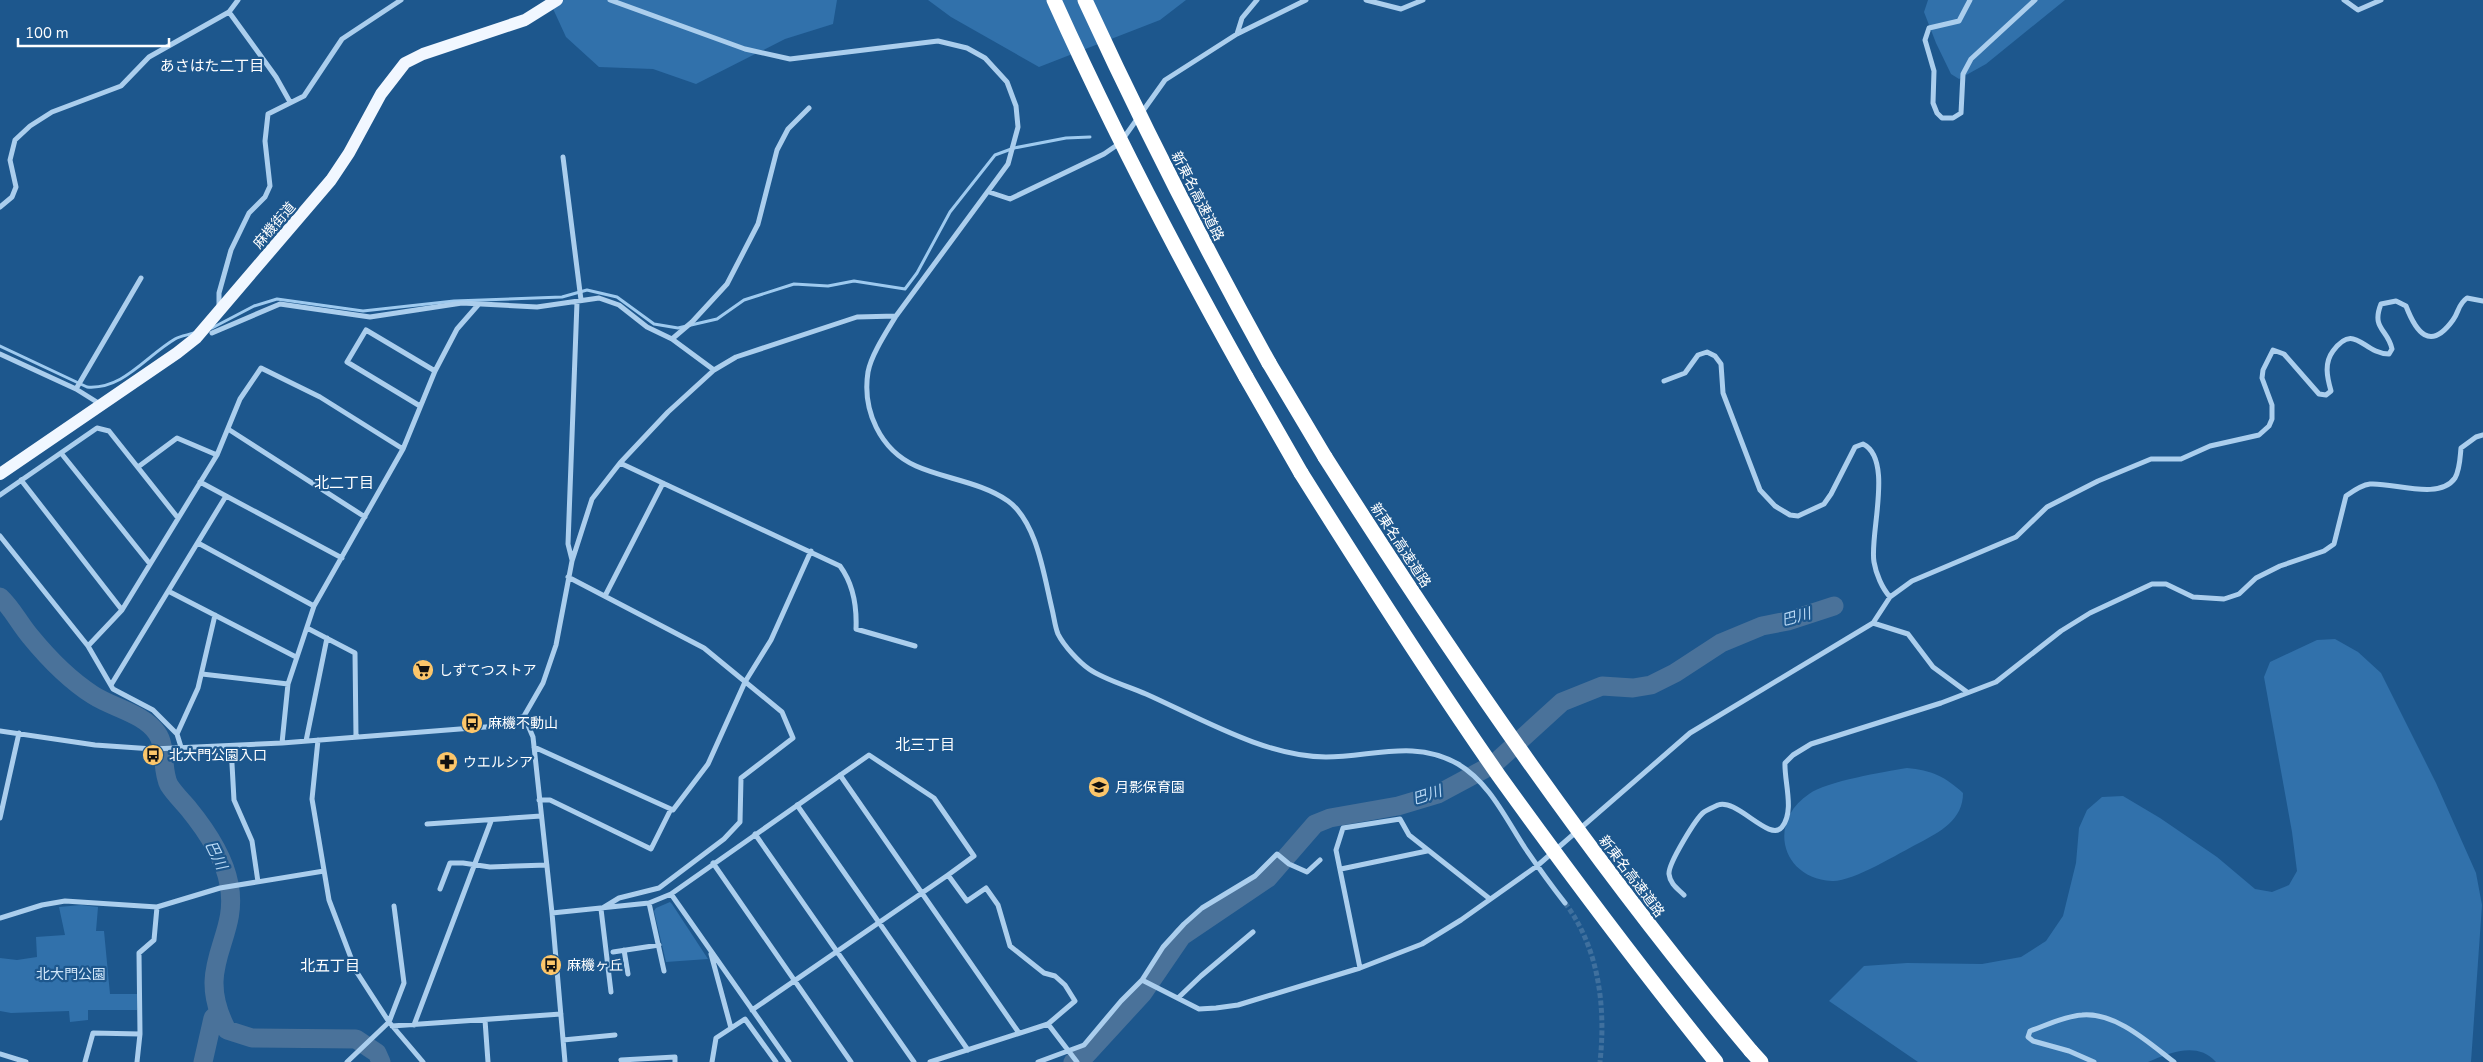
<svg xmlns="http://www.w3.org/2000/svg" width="2483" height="1062" font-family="'Nunito Sans','Noto Sans JP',sans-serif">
<rect width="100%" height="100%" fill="#1d578d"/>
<path fill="#3171ab" d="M549 0H837L833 24 785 39 696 84 653 69 599 67 566 37Z
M928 0H1186L1160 20 1039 67 951 17Z
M1928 0H2065L1986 64 1959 79 1951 74 1936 43 1924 12Z
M2335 639 2358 652 2381 673 2436 783 2476 873 2482 905 2471 1062H2216C2197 1041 2170 1053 2148 1062H1918L1829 1001 1864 966 1907 963 1982 964 2021 957 2046 941 2063 916 2076 863 2079 828 2087 810 2102 797 2123 796 2160 818 2217 857 2255 889 2272 892 2289 885 2297 871 2292 832 2264 677 2270 662 2317 640Z
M1907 768C1931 770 1946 777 1963 793 1963 820 1940 832 1919 843 1899 853 1853 882 1832 881 1781 878 1767 822 1809 794 1828 781 1883 772 1907 768Z
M670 902 672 904 708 959 666 962 654 911 656 908Z
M81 905 98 907 96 931H104L110 994H138L137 1010H88V1020L70 1022 69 1011 11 1013 0 1011V958L17 960 37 957 36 937 65 935 59 907Z"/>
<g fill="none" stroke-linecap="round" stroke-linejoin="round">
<path stroke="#9ecaef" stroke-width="3" d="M212 328 254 306 277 299 363 311 454 301 562 297 587 290 617 297 654 324 678 328 717 319 744 300 794 284 828 286 854 281 905 289 917 273 950 212 995 155 1014 148 1066 138 1090 137
M0 346 87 387C123 390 146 356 175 339 180 336 188 335 194 333"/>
<path stroke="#4a729a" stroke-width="19" d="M0 597C12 608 19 623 30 636 48 658 68 679 93 695 113 708 143 713 157 733 167 747 161 770 169 785 174 793 182 801 188 808 206 830 224 856 229 884 240 940 192 964 227 1030L252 1038 356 1039 377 1053 381 1062
M203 1062 213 1018 218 1013
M1073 1062 1086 1055 1143 993 1182 936 1268 878 1315 824 1330 818 1398 806 1438 794 1494 764 1562 702 1602 686 1633 688 1651 685 1675 673 1721 643 1762 626 1788 621 1834 606"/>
<path stroke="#3f709e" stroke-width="5" stroke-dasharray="5 2.5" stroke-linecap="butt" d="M1565 903C1599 948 1606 1007 1600 1062"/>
<path stroke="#abceed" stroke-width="5" d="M610 0 745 49 790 59 938 41 967 48 985 58 1007 82 1016 106 1018 127 1008 164 896 316C887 331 871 355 868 372 862 410 880 450 916 466 945 479 981 482 1008 501 1037 522 1044 576 1052 609 1054 617 1055 627 1058 634 1064 646 1079 662 1089 669 1105 680 1128 686 1146 694 1200 718 1266 757 1326 757 1372 757 1414 739 1458 764 1489 782 1506 819 1525 848 1538 867 1551 885 1565 903
M1366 0 1401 9 1423 0
M1970 0 1959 21 1929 28 1925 40 1934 71 1933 103 1937 113 1942 118H1953L1961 113 1963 74 1971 59 2035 0
M2344 0 2358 10 2381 0
M229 12 276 77 290 102
M1237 34 1242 18 1257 0
M563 157 581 300
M989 192 1010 199 1104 154 1120 143 1165 80 1237 34 1306 0
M0 207 12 197 16 187 10 160 15 140 30 126 52 112 121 86 149 57 229 12 238 0
M219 308V293L231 250 249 213 265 197 270 186 265 141 268 114 304 96 342 39 401 0
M212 333 280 304 370 317 462 303 537 307 599 298 619 305 647 327 672 339 714 370
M672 339 692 322 727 284 758 224 777 150 788 129 809 108
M0 354 76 389 100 404
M1664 381 1685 373 1698 355 1707 352 1715 356 1721 364 1723 393 1760 490 1775 506 1790 515 1798 516 1824 504 1831 494 1855 447 1863 444C1894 459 1869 536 1874 562 1876 574 1882 588 1890 597
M76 389 141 278
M420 406 347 362 366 330 435 371
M228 429 365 517
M61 453 150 564
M620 463 840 566C854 585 857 606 856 629L915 646
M138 467 177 438 217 455
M21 480 122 610
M200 482 342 558
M0 495 97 428 109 431 178 518
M0 536 88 646 113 689 153 710 177 734 181 747
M198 543 314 606
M572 560 568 544 577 302
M568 577 704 648 782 712 793 738 741 778 740 822 724 839 659 888 619 898 601 909 611 992
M170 592 296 657
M605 596 663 483
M1873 623 1908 634 1933 667 1967 692
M307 628 355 653 356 737
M88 646 122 610 217 455 240 399 261 368 320 397 403 449
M202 674 288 684
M111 685 226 496
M524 716 533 737 552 913 565 1062
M0 731 95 745 153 749 282 743 498 726 524 716 543 683 556 645 572 561 592 499 620 463 668 412 714 370 736 357 857 317 896 316
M177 734 198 688 215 615
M318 740 312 799 329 900 356 971 389 1022 423 1062
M306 741 327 638
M282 743 288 684 314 606 403 449 435 371 457 329 478 305
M231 746 234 800 252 841 258 882
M534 747 673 810 708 764 745 682 771 640 811 551
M840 775 1019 1033
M539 800H550L651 849 671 809
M797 805 968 1050
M0 818 19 733
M427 824 541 816
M755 834 914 1062
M713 863 851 1062
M1341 869 1427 851
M440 889 450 863H463L490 867 547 865
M1684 895C1678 889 1670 884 1669 874 1668 864 1696 818 1704 812 1708 809 1714 807 1718 805 1737 798 1770 843 1782 827 1795 811 1784 781 1785 763L1793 755 1811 744 1941 703 1996 682 2061 631 2090 613 2152 584H2166L2193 597 2224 599 2239 594 2256 578 2280 566 2324 551 2334 544 2346 496C2353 491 2361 485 2370 484 2393 482 2439 501 2455 478 2460 469 2460 458 2461 448L2476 437 2483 435
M649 903 664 971
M552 913 649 903 671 894
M0 918 42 905 65 901 157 907 220 888 324 871
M624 950 628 974
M613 952 659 945
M711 954 731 1028
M1360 968 1336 850 1343 828 1400 819 1409 835 1490 899
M1142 980 1163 947 1184 924 1202 908 1255 876 1277 854 1289 864 1307 872 1320 860
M1178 998 1201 976 1253 932
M752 1010 948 875
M485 1020 488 1062
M1048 1024 1077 1062
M414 1025 491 821
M392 1026 561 1014
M563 1040 615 1035
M0 1054 26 1062
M85 1062 93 1033 140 1034
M137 1062 140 1034 139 953 154 940 157 907
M347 1062 389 1022 404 983 394 906
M622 1062 621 1060 675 1057V1062
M712 1062 716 1038 745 1019 776 1062
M789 1062 671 894 869 755 934 798 974 856 948 875 967 901 986 888 998 905 1010 946 1044 973 1055 976 1065 985 1075 1001 1048 1024 930 1062
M1038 1062 1084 1045 1121 1001 1142 980 1199 1009 1216 1008 1238 1005 1360 968 1422 944 1461 920 1537 866 1690 733 1873 623 1890 597 1912 581 2016 537 2047 507 2098 481 2151 459H2181L2210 446 2259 435 2269 426 2272 419V405L2262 378 2263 370 2273 350 2284 354 2319 394 2326 395 2331 391C2327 377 2324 363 2333 351 2355 321 2363 354 2389 354L2392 349C2388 329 2371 329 2381 304L2396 301 2406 306C2416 332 2430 352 2453 320 2459 312 2458 304 2467 298L2483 301
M2094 1062 2069 1051 2033 1041 2028 1037 2030 1031C2047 1025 2065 1016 2082 1015 2116 1012 2149 1043 2174 1062"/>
<path stroke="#f1f7ff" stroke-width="12" d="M0 474 177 353 196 338 331 180 349 153 381 94 405 63 423 54 525 20 557 0"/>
<path stroke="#fff" stroke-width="15" d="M1269 363 1325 457
M1246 377 1301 473
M1751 1051 1761 1062"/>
<path stroke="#fff" stroke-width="15" d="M1054 0C1112 129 1177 254 1246 377
M1085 0C1142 124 1203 244 1269 363
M1325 457C1456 663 1594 864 1751 1051
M1301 473C1365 575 1430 677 1499 776 1569 873 1641 969 1716 1062"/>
</g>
<defs>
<g id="supermarket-disc" transform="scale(1.125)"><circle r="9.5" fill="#fcc66a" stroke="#1d578d"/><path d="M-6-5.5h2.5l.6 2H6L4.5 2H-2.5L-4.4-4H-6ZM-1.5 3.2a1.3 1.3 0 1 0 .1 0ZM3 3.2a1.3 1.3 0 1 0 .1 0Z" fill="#111"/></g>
<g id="bus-disc" transform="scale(1.125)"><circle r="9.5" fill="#fcc66a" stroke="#1d578d"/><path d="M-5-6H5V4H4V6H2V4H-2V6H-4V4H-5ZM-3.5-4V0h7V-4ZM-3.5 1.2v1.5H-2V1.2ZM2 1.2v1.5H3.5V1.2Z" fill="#111"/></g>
<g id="pharmacy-disc" transform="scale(1.125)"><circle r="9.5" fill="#fcc66a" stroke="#1d578d"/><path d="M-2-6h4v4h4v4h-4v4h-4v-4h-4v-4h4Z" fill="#111"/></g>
<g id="school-disc" transform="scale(1.125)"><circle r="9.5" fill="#fcc66a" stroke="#1d578d"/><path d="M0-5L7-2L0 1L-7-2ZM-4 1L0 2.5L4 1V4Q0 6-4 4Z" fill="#111"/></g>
</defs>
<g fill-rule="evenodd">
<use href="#supermarket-disc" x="423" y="670"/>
<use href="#bus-disc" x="472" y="723"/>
<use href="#bus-disc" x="153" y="755"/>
<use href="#pharmacy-disc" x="447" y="762"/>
<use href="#school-disc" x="1099" y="787"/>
<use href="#bus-disc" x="551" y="965"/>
</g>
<g text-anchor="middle" stroke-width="4.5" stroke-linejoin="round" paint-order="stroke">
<g font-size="14" fill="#fff" stroke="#1d578d">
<text transform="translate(1198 196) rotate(63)" y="5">新東名高速道路</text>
<text transform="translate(274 225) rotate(-49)" y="5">麻機街道</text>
<text transform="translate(1401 545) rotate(57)" y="5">新東名高速道路</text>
<text transform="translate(1632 876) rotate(53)" y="5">新東名高速道路</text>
</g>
<g font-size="14" fill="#fff" stroke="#1d578d" text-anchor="start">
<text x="439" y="675">しずてつストア</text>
<text x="488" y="728">麻機不動山</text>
<text x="169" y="760">北大門公園入口</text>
<text x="463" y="767">ウエルシア</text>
<text x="1115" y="792">月影保育園</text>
<text x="567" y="970">麻機ヶ丘</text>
</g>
<g font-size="14" fill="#d0e6f9" stroke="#1d578d">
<text x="71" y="979">北大門公園</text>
</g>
<g font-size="15" fill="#fff" stroke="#1d578d">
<text x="212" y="71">あさはた二丁目</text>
<text x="344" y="488">北二丁目</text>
<text x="925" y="750">北三丁目</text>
<text x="330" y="971">北五丁目</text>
</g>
<g font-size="15" font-style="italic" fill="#b7d7f4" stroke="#1d578d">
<text transform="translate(1796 617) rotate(-15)" y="5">巴川</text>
<text transform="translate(1427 795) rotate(-18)" y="5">巴川</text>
<text transform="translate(216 855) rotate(64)" y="5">巴川</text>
</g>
</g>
<path d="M18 38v8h151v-8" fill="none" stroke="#ffffff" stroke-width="2.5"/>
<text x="25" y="38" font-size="15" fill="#ffffff" stroke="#1d578d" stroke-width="4" paint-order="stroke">100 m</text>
</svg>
